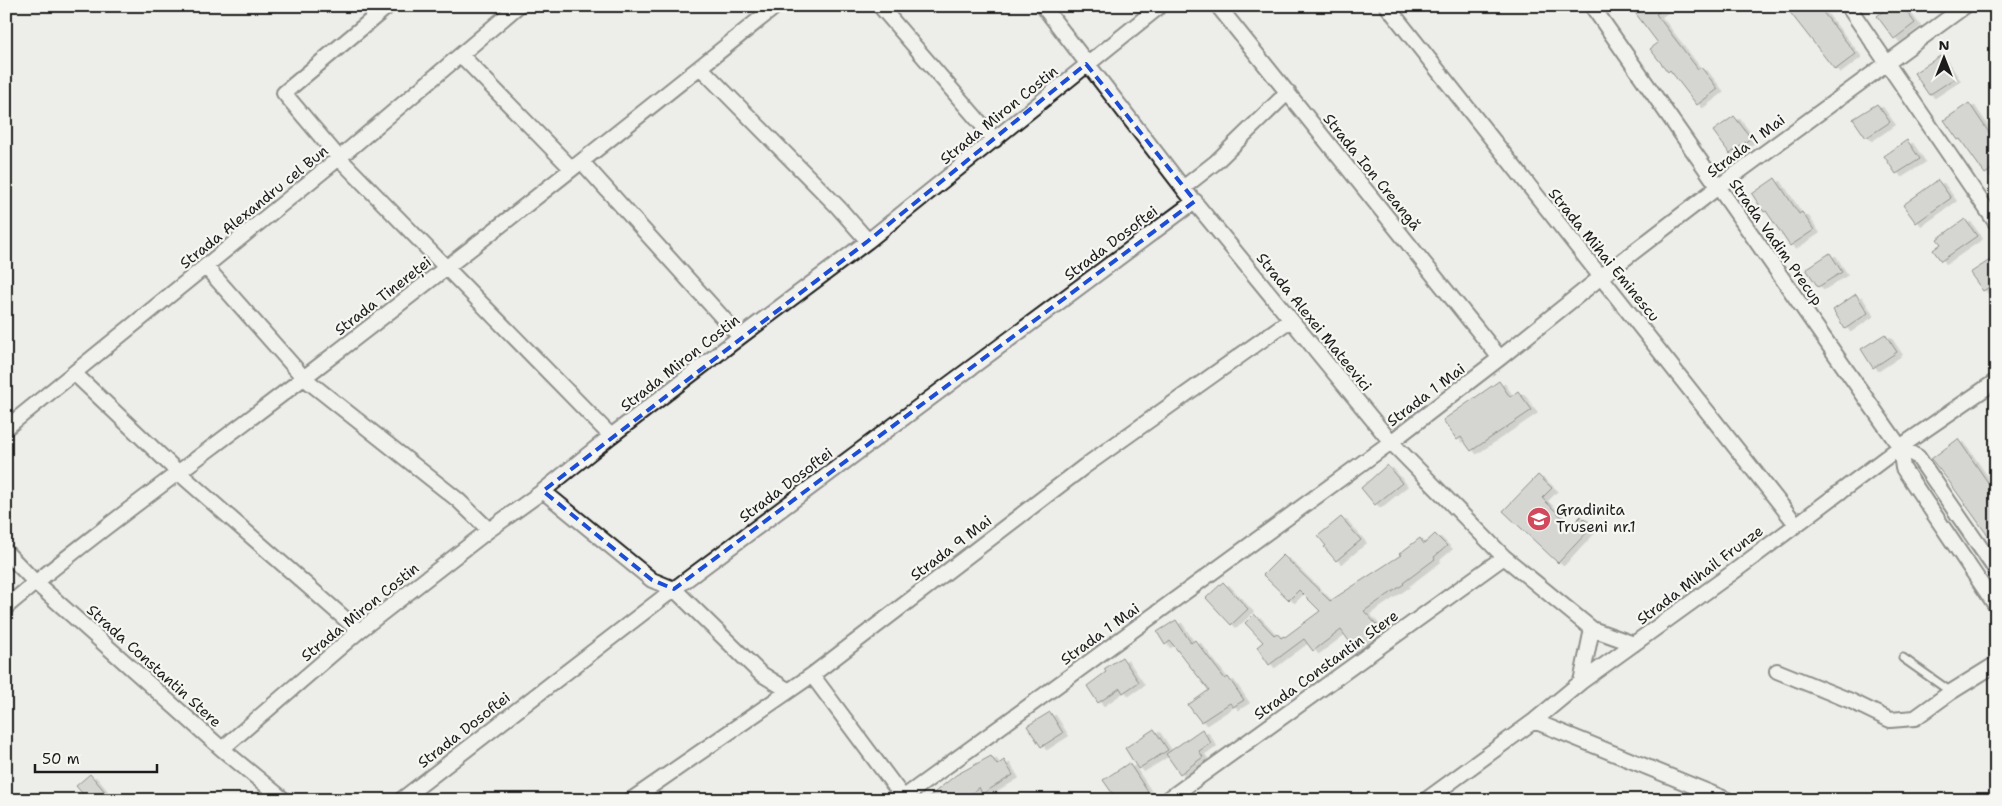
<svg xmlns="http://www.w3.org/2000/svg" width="2002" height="806" font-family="'Shantell Sans',sans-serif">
<defs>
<filter id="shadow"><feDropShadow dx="5.5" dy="3" stdDeviation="0" flood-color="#0004"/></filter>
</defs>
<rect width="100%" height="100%" fill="#edede9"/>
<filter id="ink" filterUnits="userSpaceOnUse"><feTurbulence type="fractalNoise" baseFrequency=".02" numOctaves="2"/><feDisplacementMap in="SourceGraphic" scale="10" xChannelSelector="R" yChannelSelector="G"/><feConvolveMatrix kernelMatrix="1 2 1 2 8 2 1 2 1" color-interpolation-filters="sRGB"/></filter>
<g filter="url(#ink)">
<path fill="#cececb" stroke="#757574" d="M1959 525 1989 567 1985 570 1956 528Z"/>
<path fill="#b9b9b6" stroke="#1c1c1c" filter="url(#shadow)" d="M1630 6H1667L1656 14 1698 69 1701 67 1718 89 1697 105 1670 70 1668 72 1650 49 1658 43Z
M1785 6H1818L1856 54 1835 70Z
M1890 6H1902L1915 23 1894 39 1877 16Z
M1940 56 1955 78 1929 95 1914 73Z
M1969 103 1996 143V166L1985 174 1960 139 1958 140 1944 120Z
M1877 104 1890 122 1866 138 1853 119Z
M1734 116 1751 138 1730 154 1713 131Z
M1907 140 1920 159 1896 174 1884 156Z
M1775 178 1799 214 1802 212 1814 230 1790 246 1766 211 1764 212 1752 194Z
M1938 180 1951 198 1916 223 1903 205Z
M1965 219 1977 236 1941 261 1933 250 1941 244 1937 239Z
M1830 253 1842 272 1818 287 1806 269Z
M1996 256V283L1983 291 1970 273Z
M1856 294 1868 313 1845 329 1833 310Z
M1885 334 1897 352 1873 368 1861 349Z
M1499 381 1510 397 1518 391 1532 410 1471 451 1461 437 1457 440 1443 420Z
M1958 439 1996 494V547L1948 480 1931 459Z
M1387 465 1402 483 1375 505 1361 488Z
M1538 475 1552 488 1542 498 1571 526 1581 516 1592 527 1558 563 1503 511Z
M1341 517 1361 540 1336 561 1324 547 1326 546 1318 536Z
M1435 534 1447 546 1434 557 1435 559 1403 583 1404 584 1364 611 1384 633 1357 652 1341 630 1313 651 1304 639 1269 665 1257 647 1263 642 1245 623 1254 614 1274 635 1277 633 1281 638 1284 636 1285 637 1320 611 1299 590 1289 600 1263 575 1283 555 1330 601 1401 555 1399 554 1420 538 1424 544Z
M1223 582 1248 609 1231 625 1206 598Z
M1176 620 1191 643 1195 640 1225 679 1228 677 1244 700 1233 707 1230 703 1201 722 1188 705 1209 690 1170 641 1165 645 1157 632Z
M1122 657 1139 682 1123 693 1120 688 1098 703 1087 686 1106 672 1104 669Z
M1050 712 1063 733 1041 747 1027 726Z
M1154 729 1168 750 1138 769 1125 748Z
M1202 729 1211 743 1199 751 1203 757 1180 774 1166 754Z
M991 756 997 765 1004 760 1013 775 982 794 979 787 963 800H925L956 775Z
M1129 763 1148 792 1136 800H1117L1103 780Z
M90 774 112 800H88L76 786Z"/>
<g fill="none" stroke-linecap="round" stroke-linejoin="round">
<g stroke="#1c1c1c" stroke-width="11">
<path id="service" d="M1903 658 1951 692"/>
</g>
<g stroke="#1c1c1c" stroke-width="18">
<path id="minor" d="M388 6 284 93 339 158 611 436
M880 6 995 140
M1043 6 1183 188 1391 442 1504 557 1592 629 1634 644
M1218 6 1500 358
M1387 6 1796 524
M1592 6 1900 447 1918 457 1996 570
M1848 6 1996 223
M461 55 572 169
M700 67 838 207 868 241
M582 162 740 337
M1183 188 1216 162 1288 92
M206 267 304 378 458 500 489 530
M74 373 178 472 359 631
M6 428 339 158 518 6
M1900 447 1903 468 1996 606
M543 491 652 580 674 589 760 673 789 691
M6 552 36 583 222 749 284 800
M6 607C103 526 206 453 306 376 464 255 621 131 776 6
M1777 671 1851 701 1890 720 1915 718 1951 692 1996 664
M812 675 905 800
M1581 682 1592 629
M1534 721 1728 800
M222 749 359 631 489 530 543 491 611 436 740 337 868 241 1160 6
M401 800 674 589 1195 201
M631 800 812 675 1085 466 1290 320
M900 800 1391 442 1500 358 1601 277 1718 187 1965 6
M1167 800 1504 557
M1426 800 1534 721 1581 682 1732 573 1900 447 1996 381"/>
</g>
<use href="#service" stroke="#f6f6f2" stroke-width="7"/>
<use href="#minor" stroke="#f6f6f2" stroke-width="14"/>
</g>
</g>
<path d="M0 0H2002V806H0ZM1086 64 1195 201 674 589 652 580 543 491 868 241Z" fill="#edede9" fill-opacity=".55" fill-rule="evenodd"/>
<path fill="none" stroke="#1d4ed8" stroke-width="4" stroke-dasharray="10 6" stroke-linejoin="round" d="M1086 64 1195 201 674 589 652 580 543 491 868 241Z"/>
<defs>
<g id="school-disc" transform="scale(1.25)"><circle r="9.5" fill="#d1495b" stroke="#f6f6f2"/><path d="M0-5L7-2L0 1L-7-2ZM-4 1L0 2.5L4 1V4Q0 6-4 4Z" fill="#fff"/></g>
</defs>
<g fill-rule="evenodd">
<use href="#school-disc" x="1539" y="519"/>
</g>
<g text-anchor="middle" stroke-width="4.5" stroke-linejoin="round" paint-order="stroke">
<g font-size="15" fill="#1c1c1c" stroke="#f6f6f2">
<text transform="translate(999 115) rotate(-39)" y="5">Strada Miron Costin</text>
<text transform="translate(1746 146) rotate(-37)" y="5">Strada 1 Mai</text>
<text transform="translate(1372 172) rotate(51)" y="5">Strada Ion Creangă</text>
<text transform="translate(254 207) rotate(-39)" y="5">Strada Alexandru cel Bun</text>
<text transform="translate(1776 242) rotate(55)" y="5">Strada Vadim Precup</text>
<text transform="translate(1111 243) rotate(-37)" y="5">Strada Dosoftei</text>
<text transform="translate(1604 255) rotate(51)" y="5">Strada Mihai Eminescu</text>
<text transform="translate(383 296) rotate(-38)" y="5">Strada Tinereței</text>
<text transform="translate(1314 322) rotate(51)" y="5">Strada Alexei Mateevici</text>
<text transform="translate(680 363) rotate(-38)" y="5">Strada Miron Costin</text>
<text transform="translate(1426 395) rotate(-37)" y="5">Strada 1 Mai</text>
<text transform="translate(786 485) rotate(-37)" y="5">Strada Dosoftei</text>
<text transform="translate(951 548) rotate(-37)" y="5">Strada 9 Mai</text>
<text transform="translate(1700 575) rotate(-37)" y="5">Strada Mihail Frunze</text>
<text transform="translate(360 612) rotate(-39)" y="5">Strada Miron Costin</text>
<text transform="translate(1100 634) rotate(-36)" y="5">Strada 1 Mai</text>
<text transform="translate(1326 665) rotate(-36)" y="5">Strada Constantin Stere</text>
<text transform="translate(154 666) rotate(42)" y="5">Strada Constantin Stere</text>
<text transform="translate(464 730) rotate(-38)" y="5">Strada Dosoftei</text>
</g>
<g font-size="15" fill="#1c1c1c" stroke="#f6f6f2" text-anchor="start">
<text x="1556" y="515">Gradinita<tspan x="1556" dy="17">Truseni nr.1</tspan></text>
</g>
</g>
<rect width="2002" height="806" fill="none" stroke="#f6f6f2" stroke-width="25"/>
<rect x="12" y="12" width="1977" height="781" fill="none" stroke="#1c1c1c" stroke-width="2" filter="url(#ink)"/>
<g transform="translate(1944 58)" stroke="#f6f6f2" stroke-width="4" paint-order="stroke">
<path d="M0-4L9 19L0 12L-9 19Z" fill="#1c1c1c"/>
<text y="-8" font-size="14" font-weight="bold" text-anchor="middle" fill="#1c1c1c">N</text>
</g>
<path d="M35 764v8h122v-8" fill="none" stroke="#1c1c1c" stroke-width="2.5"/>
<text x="42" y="764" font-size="15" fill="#1c1c1c" stroke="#f6f6f2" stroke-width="4" paint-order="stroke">50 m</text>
</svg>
